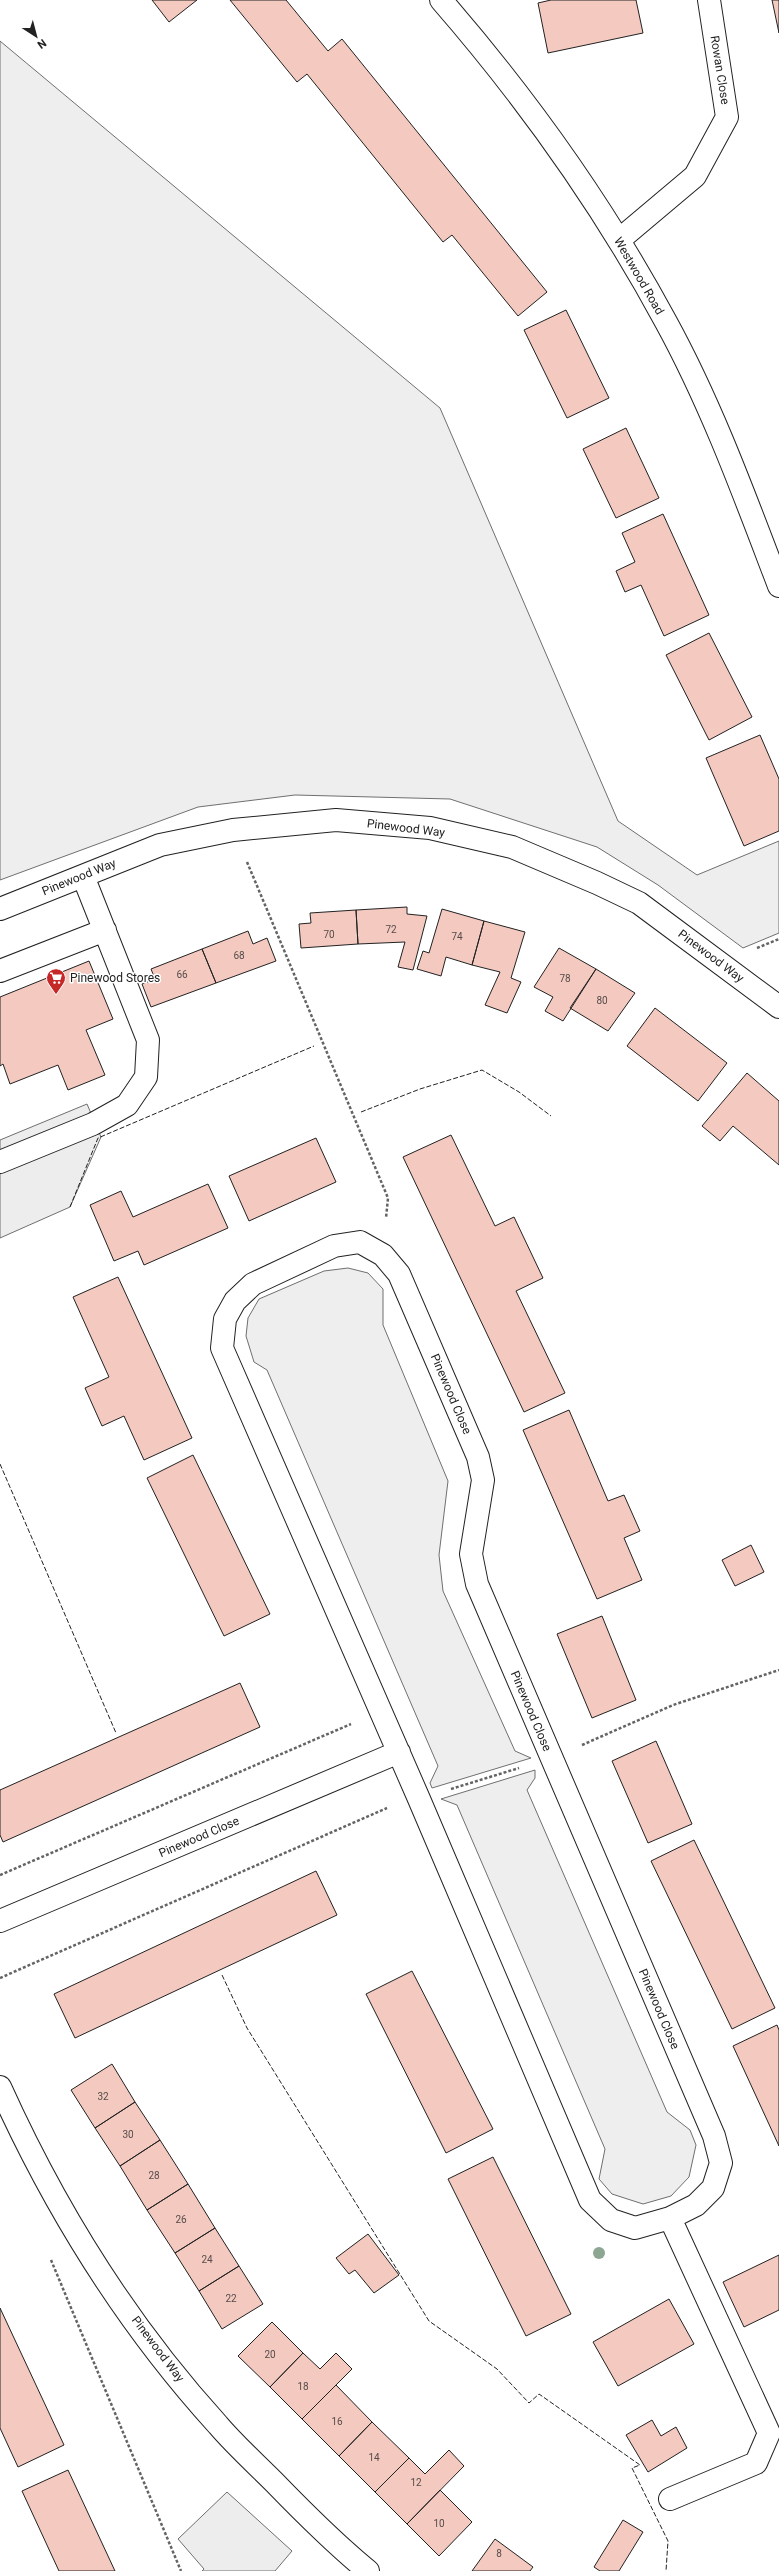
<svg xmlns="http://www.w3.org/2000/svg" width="779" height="2571" font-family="Roboto,sans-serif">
<rect width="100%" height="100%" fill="#fff"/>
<path fill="#eee" stroke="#6f6f6f" d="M0 41 440 408 618 821 697 875 779 841V933L743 948 658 885 597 847 450 799 295 795 198 807 0 880Z
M348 1268 368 1273 383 1289V1325L448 1481 439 1555 443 1591 515 1751 531 1758 432 1788 430 1783 438 1766 267 1370 254 1362 246 1336 248 1318 259 1299 324 1271Z
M535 1770V1778L527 1790 667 2112 690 2130 696 2145 689 2177 671 2196 643 2204 612 2194 599 2179 605 2149 457 1805 441 1799Z"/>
<path fill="#ededed" stroke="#6f6f6f" d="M87 1104 101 1137 70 1207 0 1238V1140Z
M227 2492 292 2551 275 2571H202L204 2569 178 2539Z"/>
<path fill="#f3c9c0" stroke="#222" d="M152 0H197L169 22Z
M230 0H286L328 51 342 39 547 292 518 316 452 235 443 242 307 74 297 82Z
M551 0H636L643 33 548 53 538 3Z
M772 0H779V33Z
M566 310 609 398 567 418 524 330Z
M626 428 659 498 616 518 583 449Z
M663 514 709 615 664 636 641 585 625 592 616 571 635 562 622 533Z
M709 633 752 717 709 740 666 655Z
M760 735 779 779V831L744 846 706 758Z
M407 907V914L427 916 413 970 398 967 405 942 358 944 356 910Z
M442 909 484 921 472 965 446 957 441 976 417 969 423 951 429 953Z
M356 910 358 944 301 948 299 924 311 923 310 913Z
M484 921 525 932 511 978 521 982 507 1013 485 1005 500 972 472 965Z
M248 931 253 944 267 938 276 961 216 983 202 949Z
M559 948 596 969 563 1021 545 1011 553 997 534 987Z
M202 949 216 983 151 1007 142 984 155 979 151 969Z
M89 961 113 1019 86 1030 105 1075 68 1090 58 1065 10 1084 3 1064 0 1066V997Z
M596 969 635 993 608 1031 570 1008Z
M655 1008 727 1063 698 1101 627 1046Z
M747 1073 779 1101V1165L733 1126 720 1141 702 1126Z
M451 1135 495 1226 514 1217 543 1278 516 1291 565 1393 524 1412 403 1157Z
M316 1138 336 1182 249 1221 229 1176Z
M208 1184 228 1228 144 1265 138 1251 114 1261 90 1205 121 1191 133 1217Z
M118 1277 192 1438 144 1460 124 1416 102 1426 85 1388 109 1377 73 1297Z
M569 1410 608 1501 624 1495 640 1531 624 1538 642 1580 597 1599 523 1430Z
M193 1455 270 1614 224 1636 147 1478Z
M751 1545 764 1572 735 1586 722 1560Z
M602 1616 636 1700 592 1718 557 1634Z
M240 1683 260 1727 3 1842 0 1835V1790Z
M656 1741 692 1824 648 1843 612 1761Z
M694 1840 775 2008 732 2029 651 1861Z
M316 1871 337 1915 75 2038 54 1994Z
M412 1971 493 2129 446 2153 366 1994Z
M777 2025 779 2030V2146L733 2046Z
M112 2064 135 2102 95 2128 71 2090Z
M135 2102 160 2140 120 2166 95 2128Z
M160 2140 188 2184 147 2210 120 2166Z
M493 2157 571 2314 526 2336 448 2179Z
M188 2184 215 2228 175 2253 147 2210Z
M215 2228 239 2266 199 2291 175 2253Z
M368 2234 399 2275 374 2293 355 2270 349 2274 336 2258Z
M779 2255V2310L744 2327 723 2282Z
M239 2266 263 2304 222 2329 199 2291Z
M669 2299 694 2344 618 2386 593 2342Z
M0 2308 64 2445 18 2467 0 2428Z
M272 2322 303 2353 270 2387 238 2356Z
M303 2353 320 2369 336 2353 352 2369 302 2419 270 2387Z
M336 2385 372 2422 339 2456 302 2419Z
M652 2420 661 2436 676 2427 687 2448 648 2472 626 2435Z
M372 2422 409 2458 375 2492 339 2456Z
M449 2450 464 2466 407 2524 375 2492 409 2458 425 2474Z
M68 2470 115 2571H59L22 2491Z
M440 2490 472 2522 439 2556 407 2524Z
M623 2520 643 2532 619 2571H600L594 2567Z
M495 2539 533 2567 530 2571H472Z"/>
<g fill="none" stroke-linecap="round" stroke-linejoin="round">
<g stroke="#222" stroke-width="24">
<path id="minor" d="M441 0C527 99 604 207 666 322 712 406 745 497 779 586
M619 240 695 176 727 117 709 0
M0 909 160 845 233 830 336 820 430 828 512 847 597 883 639 903 779 1007
M0 971 105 930
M0 1162 93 1124 127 1105 146 1077 148 1040 83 876
M360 1242 383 1255 399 1274 478 1457 483 1480 471 1554 477 1584 714 2136 721 2163 713 2188 696 2205 670 2218 635 2228 611 2220 590 2200 419 1799 222 1348 225 1319 235 1301 253 1284 334 1246Z
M0 1921 399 1752
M0 2087C55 2209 128 2326 218 2425 235 2445 255 2463 274 2482 304 2513 335 2544 368 2571
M670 2218 769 2433 756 2463 670 2499"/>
</g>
<path stroke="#646464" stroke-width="2.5" stroke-dasharray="3 2" stroke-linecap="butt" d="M247 862 388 1198 386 1218
M757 948 779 939
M582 1745 673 1705 779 1670
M451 1789 519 1768
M0 1875 351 1724
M0 1978 387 1808
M51 2260 181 2571"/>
<use href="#minor" stroke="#fff" stroke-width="22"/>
<path stroke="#222" stroke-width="1" stroke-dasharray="5 2" stroke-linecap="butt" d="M361 1112 420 1089 482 1070 519 1092 551 1116
M70 1207 98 1138 314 1046
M0 1464 116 1733
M222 1975 247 2028 429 2321 497 2369 529 2403 539 2394 640 2465 632 2468 668 2541 666 2571"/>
</g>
<circle fill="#8da692" cx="599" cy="2253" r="6"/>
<defs>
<g id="supermarket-pin" transform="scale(1)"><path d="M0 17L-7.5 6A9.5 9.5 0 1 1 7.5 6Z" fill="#c62828" stroke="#fff"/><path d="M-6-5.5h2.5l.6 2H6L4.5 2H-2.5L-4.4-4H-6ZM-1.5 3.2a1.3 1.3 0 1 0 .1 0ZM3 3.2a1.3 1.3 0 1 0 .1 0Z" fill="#fff"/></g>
</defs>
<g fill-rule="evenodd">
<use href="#supermarket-pin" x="56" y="978"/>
</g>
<g text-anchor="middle" stroke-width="3" stroke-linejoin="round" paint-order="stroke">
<g font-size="10" fill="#564c4a">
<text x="391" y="933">72</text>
<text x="329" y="938">70</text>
<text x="457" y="940">74</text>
<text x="239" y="959">68</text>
<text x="182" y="978">66</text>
<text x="565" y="982">78</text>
<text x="602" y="1004">80</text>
<text x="103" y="2100">32</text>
<text x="128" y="2138">30</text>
<text x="154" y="2179">28</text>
<text x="181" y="2223">26</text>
<text x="207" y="2263">24</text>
<text x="231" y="2302">22</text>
<text x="270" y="2358">20</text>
<text x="303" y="2390">18</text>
<text x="337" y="2425">16</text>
<text x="374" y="2461">14</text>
<text x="416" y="2486">12</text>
<text x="439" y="2527">10</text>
<text x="499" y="2557">8</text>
</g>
<g font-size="12" fill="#222" stroke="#fff">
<text transform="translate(720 70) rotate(81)" y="4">Rowan Close</text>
<text transform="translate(639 276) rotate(60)" y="4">Westwood Road</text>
<text transform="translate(406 828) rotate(7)" y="4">Pinewood Way</text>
<text transform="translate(79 877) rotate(-22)" y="4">Pinewood Way</text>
<text transform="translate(711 956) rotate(37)" y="4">Pinewood Way</text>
<text transform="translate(451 1394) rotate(67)" y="4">Pinewood Close</text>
<text transform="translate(531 1711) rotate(67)" y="4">Pinewood Close</text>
<text transform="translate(199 1837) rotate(-23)" y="4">Pinewood Close</text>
<text transform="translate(659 2009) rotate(67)" y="4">Pinewood Close</text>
<text transform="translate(158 2349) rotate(53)" y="4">Pinewood Way</text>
</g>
<g font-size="12" fill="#222" stroke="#fff" text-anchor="start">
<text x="70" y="982">Pinewood Stores</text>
</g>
</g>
<g transform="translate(36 36) rotate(144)" stroke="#ffffff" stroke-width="3" paint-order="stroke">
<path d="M0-3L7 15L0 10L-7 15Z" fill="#222222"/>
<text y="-6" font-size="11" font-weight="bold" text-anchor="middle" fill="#222222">N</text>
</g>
</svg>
